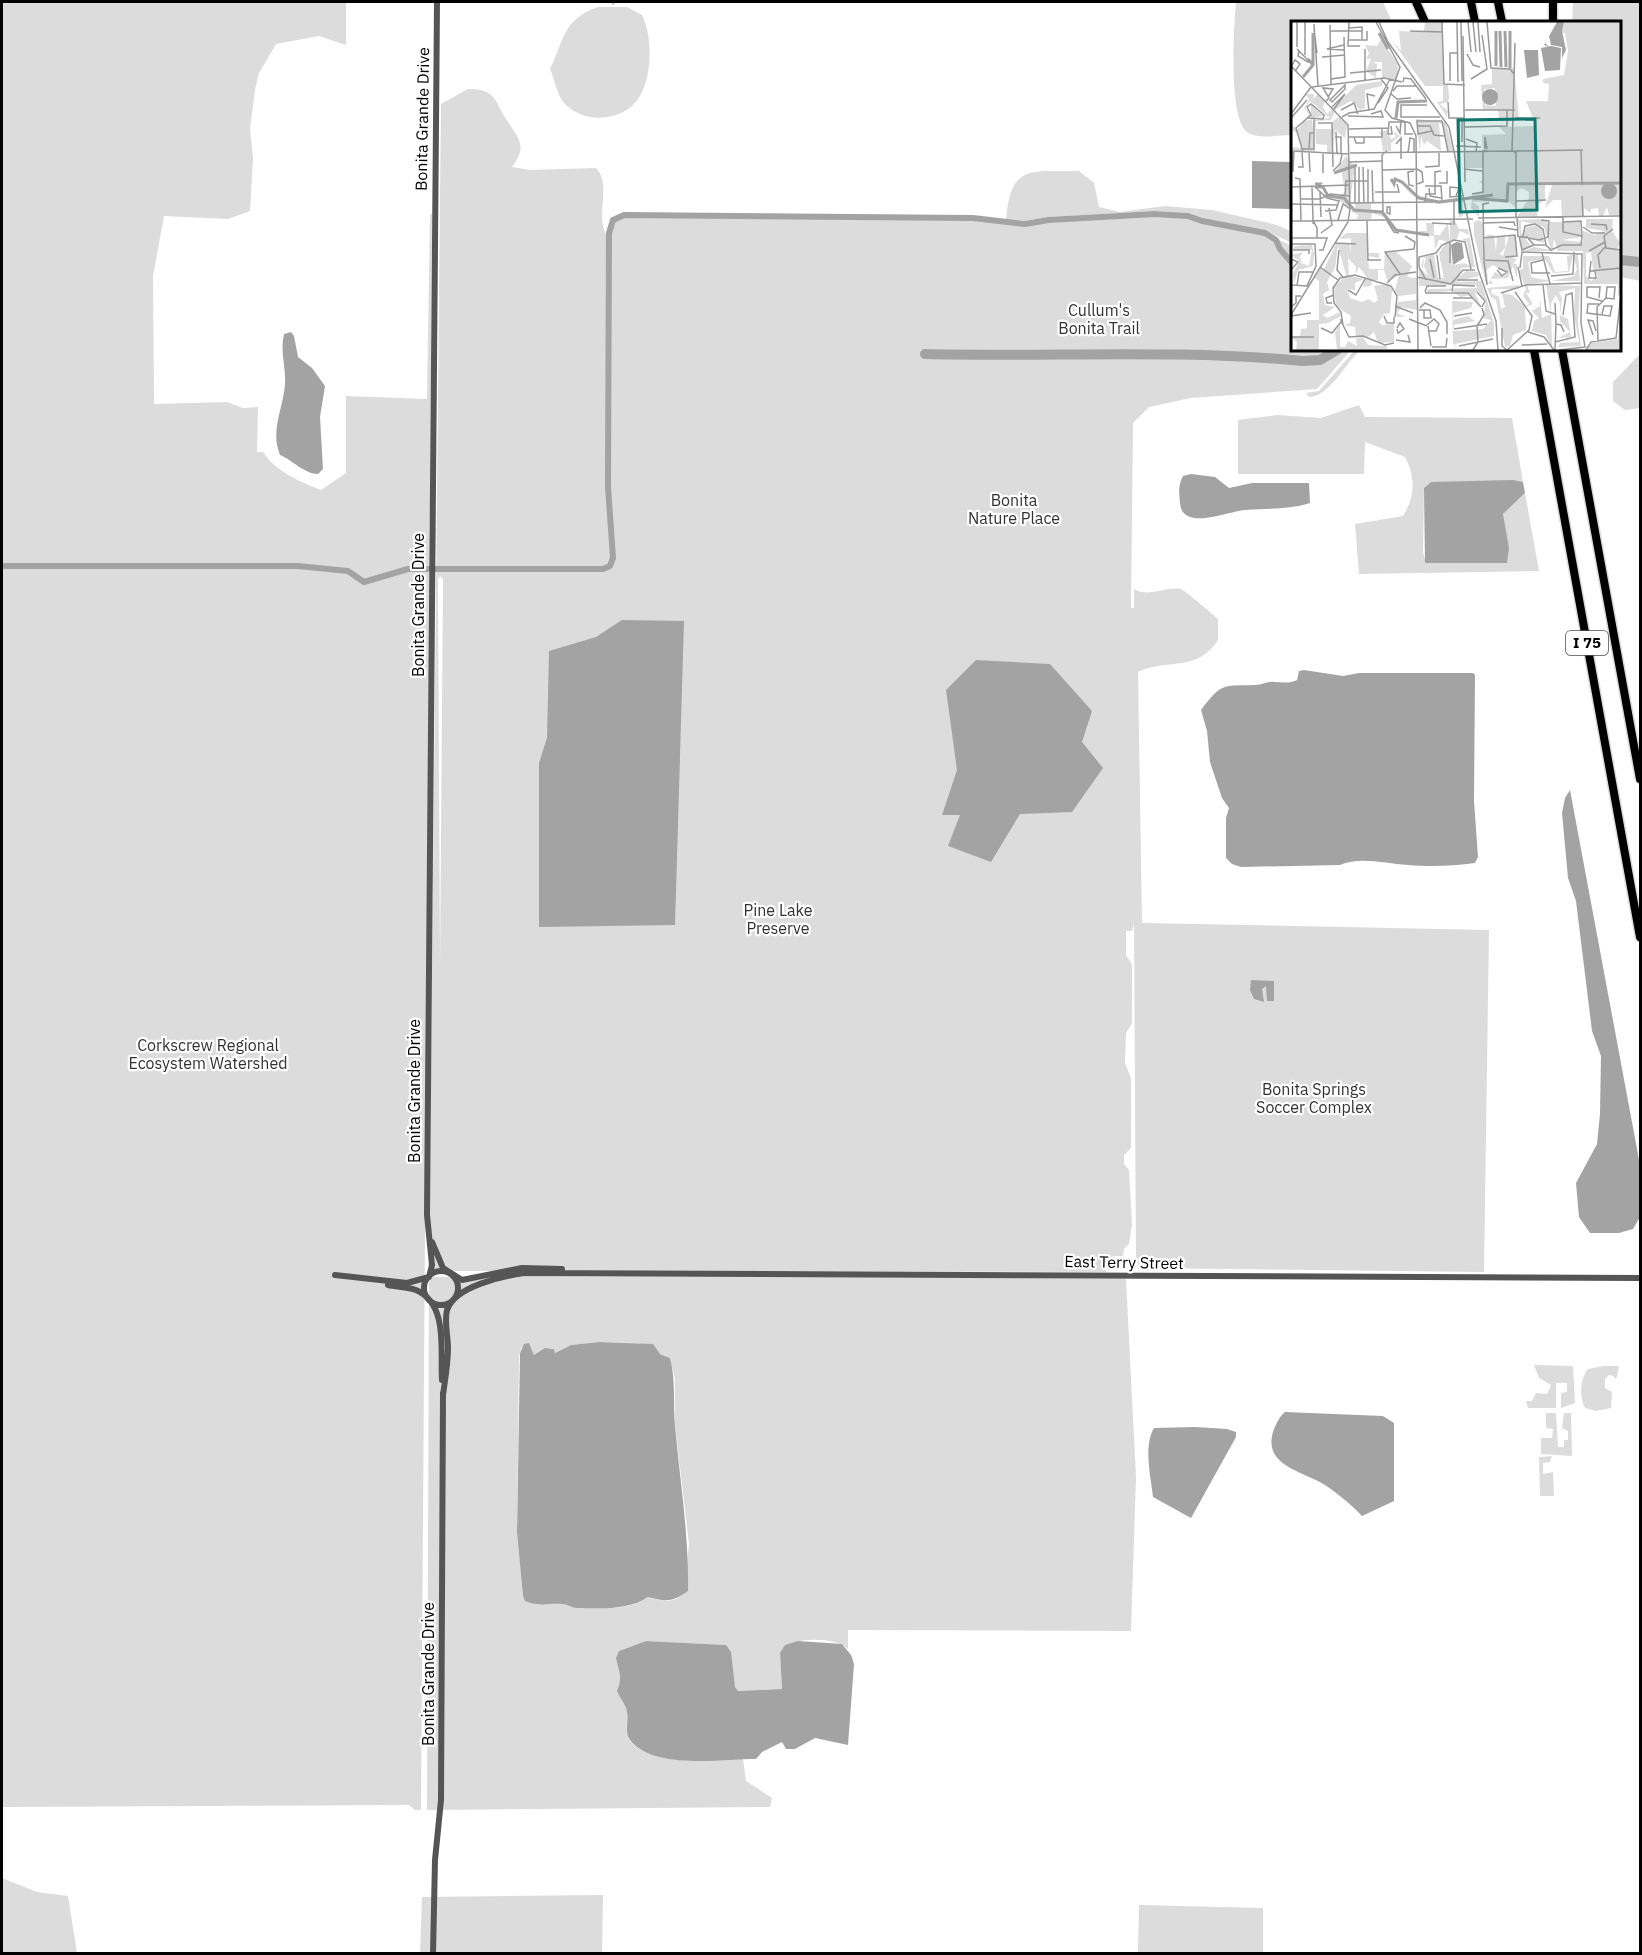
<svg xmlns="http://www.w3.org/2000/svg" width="1642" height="1955" font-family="'IBM Plex Sans',sans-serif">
<rect width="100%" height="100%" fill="#fff"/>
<path fill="#dcdcdc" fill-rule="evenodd" d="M2 2H346V45L319 36 276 44 259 73 255 90 250 129 253 158 250 211 228 219 164 216 153 276 154 404 227 402 243 408 258 407 257 452H263C275 471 300 482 321 490L346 473V396L427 399 430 214H432L421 1810H415L409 1805 2 1807Z
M1236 2H1383L1392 22H1292V135C1280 135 1258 140 1247 132 1228 118 1234 26 1236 2Z
M1573 2H1640V281L1620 277V22H1572Z
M598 7H627L642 15C653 37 652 75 640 96 625 122 584 125 564 103 556 93 555 80 550 69 564 40 563 19 598 7Z
M468 89C498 89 494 102 508 122 520 140 527 147 512 167L530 170 596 168C610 183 599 207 603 226 604 232 608 238 610 244L611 217 976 219 1025 224 1048 220 1154 214 1188 216 1202 221 1265 233 1292 246V350H1351L1317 389 1191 398 1149 407 1133 423 1131 608H1134V589C1148 598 1166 586 1181 589 1184 590 1214 615 1218 619V640C1197 673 1166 658 1138 672L1142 923 1489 930 1484 1272 1140 1268 1136 1260 1134 923 1132 931H1126V955L1132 964V1023L1126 1033 1125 1063 1131 1078V1148L1124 1155V1164L1129 1170 1132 1225 1129 1244 1124 1249 1123 1256H1113L1107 1261 1106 1272 429 1271 441 104ZM440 576 443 579 440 967 438 579Z
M1079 171 1094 183 1099 207 1120 212 1165 206 1212 210 1277 225 1292 232V243L1266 231 1202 219 1188 213 1154 211 1048 217 1025 221 1006 219C1011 163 1031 172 1079 171Z
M1355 350H1360C1346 363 1329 397 1309 397L1306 393 1319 391Z
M1640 354V408L1625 410 1613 401V382Z
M1359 405 1365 417 1512 418 1523 482H1431L1424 488 1423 552 1426 563H1507L1503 514 1525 493 1539 571 1359 574 1355 524 1403 516C1415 497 1416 478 1405 457L1365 442 1364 474H1238V420L1277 415 1321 418Z
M714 1276 1126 1279 1136 1477 1131 1631 848 1630V1649C839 1639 810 1638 796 1642 789 1644 785 1648 780 1653L782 1689 737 1691C729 1676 736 1658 726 1645L646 1641 619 1651C616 1662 620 1666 622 1677 622 1682 619 1685 620 1690 621 1697 626 1704 627 1711 629 1720 624 1730 629 1739 647 1768 714 1759 743 1759L746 1781 772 1798 770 1807 427 1810 429 1277ZM599 1342 638 1343 670 1358 675 1379V1425L689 1544 684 1593C674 1604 661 1601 648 1597 623 1615 590 1606 562 1604 549 1603 538 1604 525 1601L523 1596 517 1533 519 1357 521 1348 529 1343 534 1355 550 1348 554 1349 555 1353 571 1345Z
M1534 1365 1573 1366 1575 1403 1561 1408V1393L1567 1392V1383H1556V1408H1528L1526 1401H1532L1536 1393 1547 1394 1551 1385 1539 1378Z
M1603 1366H1619L1617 1377 1614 1379V1376L1609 1375 1605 1379V1388L1612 1392 1611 1408 1596 1411 1585 1408C1579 1397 1580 1379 1588 1369Z
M1546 1413H1556L1558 1447H1564V1440H1568V1431L1562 1428 1564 1413H1571L1572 1456 1541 1454V1438H1552L1553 1429 1546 1428Z
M1552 1456 1550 1462 1543 1463V1474L1553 1472 1554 1496H1540L1539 1457Z
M2 1878 37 1892 68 1896 77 1953H2Z
M603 1895 602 1953 420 1954 422 1897Z
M1139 1905 1263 1908V1953H1138Z"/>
<path fill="#a3a3a3" d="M1252 161 1292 162V209L1252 208Z
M291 332 294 336 298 357 312 368 325 386 320 417 323 469 318 474C305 474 292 460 280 455 270 430 283 410 285 384 286 369 281 355 283 340L284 334Z
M1191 474 1215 477 1229 488 1252 483H1309L1310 503C1288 510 1268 508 1245 510 1229 511 1182 532 1180 503 1179 493 1178 485 1183 476Z
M1513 480 1523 482 1525 493 1503 514 1509 548 1507 563H1425L1424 488 1431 482Z
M622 620 684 621 675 925 539 927V763L547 738 549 651 596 637Z
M976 660 1050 664 1092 711 1082 742 1103 768 1072 812 1020 814 991 862 948 846 960 815H942L957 770 946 690Z
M1304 670 1343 676 1359 673H1473L1475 675 1474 801 1478 857 1475 863C1454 866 1429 867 1408 865 1386 864 1361 856 1340 865L1241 867 1232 864 1226 858V818L1229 808 1222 798 1210 762 1207 731 1201 710C1222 682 1223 686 1255 685 1262 685 1268 681 1274 682 1282 682 1289 684 1297 680L1299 671Z
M1570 790 1640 1165V1217L1633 1229 1619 1233H1590L1579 1217 1576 1183 1597 1144 1600 1114 1601 1056 1592 1031 1576 901 1568 878 1562 813 1565 798Z
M1251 980 1274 981V1001H1267L1266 986 1262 989 1264 1002 1254 999 1250 990Z
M599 1342 653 1344 660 1354 670 1358C676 1381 673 1403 675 1426 680 1481 689 1535 688 1591 673 1602 666 1602 648 1597 628 1611 599 1608 576 1608 571 1607 567 1604 562 1604 546 1603 541 1607 525 1601L523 1596 517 1533 520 1353 524 1344 529 1343 534 1355 545 1348 554 1349 555 1353 571 1345Z
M1285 1412 1383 1416 1394 1423V1501L1362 1516C1352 1505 1333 1489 1318 1481 1296 1470 1264 1463 1273 1432 1276 1424 1279 1417 1285 1412Z
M1195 1427 1227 1429 1236 1432V1437L1191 1518 1153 1497C1151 1477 1143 1447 1154 1428Z
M646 1641 726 1645 731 1652 735 1687 738 1691 782 1689 780 1653 785 1645 798 1641 842 1644 851 1655 854 1664 848 1745 815 1738 795 1749H786L782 1742 762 1752 756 1759C723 1759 652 1770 630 1740 624 1732 629 1721 627 1712 626 1704 620 1699 617 1691 623 1677 619 1672 616 1658L619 1651Z"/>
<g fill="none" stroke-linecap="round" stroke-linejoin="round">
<path stroke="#a3a3a3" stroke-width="1.5" d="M613 2V4"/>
<path stroke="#a3a3a3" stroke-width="6" d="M2 566H298L348 571 364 582 408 569H603L610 566 613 558 608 487 609 233 613 220 624 215 973 218 1025 224 1048 220 1154 214 1188 216 1202 221 1265 233 1276 240 1280 249 1292 263"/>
<path stroke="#a3a3a3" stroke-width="10" d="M1620 260 1640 262
M925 354C1051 357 1177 349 1302 361L1320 360 1337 350"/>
<g stroke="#dbdbdb" stroke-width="11">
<path id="highway" d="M1416 2 1425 22
M1471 2 1475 22
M1498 2 1502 22
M1553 22V2
M1534 350 1640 937
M1562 350 1640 779"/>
</g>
<path stroke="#555" stroke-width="6" d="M432 1242 443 1268 462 1280 522 1268 562 1269
M424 1288a17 17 0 1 1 34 0a17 17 0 1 1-34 0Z
M335 1275 407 1283 429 1277 432 1265 427 1215 437 2
M388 1285C397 1287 408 1287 416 1290 449 1304 440 1352 442 1380
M443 1395C445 1380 448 1364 448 1348 448 1336 444 1322 447 1310 455 1286 503 1276 525 1273L1640 1278
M433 1954 435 1860 441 1800 443 1393"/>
<use href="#highway" stroke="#000" stroke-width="8"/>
</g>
<g text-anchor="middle" stroke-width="4.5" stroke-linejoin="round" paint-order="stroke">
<rect fill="#fff" stroke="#4c4c4c" stroke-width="1.5" x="1566" y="631" width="42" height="24" rx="4.5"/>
<g font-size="15" font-weight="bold" fill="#000">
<text x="1587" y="648">I 75</text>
</g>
<g font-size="16" fill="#000" stroke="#fff">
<text transform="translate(422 119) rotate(-89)" y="6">Bonita Grande Drive</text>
<text transform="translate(418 605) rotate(-90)" y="6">Bonita Grande Drive</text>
<text transform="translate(414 1091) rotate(-90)" y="6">Bonita Grande Drive</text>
<text transform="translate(1124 1262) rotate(1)" y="6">East Terry Street</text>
<text transform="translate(428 1674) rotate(-90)" y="6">Bonita Grande Drive</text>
</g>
<g font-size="16" fill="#333" stroke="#fff">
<text x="1099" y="316">Cullum's<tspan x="1099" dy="18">Bonita Trail</tspan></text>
<text x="1014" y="506">Bonita<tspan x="1014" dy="18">Nature Place</tspan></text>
<text x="778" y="916">Pine Lake<tspan x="778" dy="18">Preserve</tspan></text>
<text x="208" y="1051">Corkscrew Regional<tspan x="208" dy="18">Ecosystem Watershed</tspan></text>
<text x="1314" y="1095">Bonita Springs<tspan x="1314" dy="18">Soccer Complex</tspan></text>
</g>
</g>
<g transform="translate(1291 21)">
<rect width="330" height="330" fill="#fff"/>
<path d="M134 1H151L153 64H157L158 77 157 81 149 83 157 90 156 96 146 81 152 80V65H134L98 16 110 30 108 10 133 11ZM273 1H330V195L318 194 316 186 312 195H308L307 187 300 188 299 192 293 187 292 196H271L270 179H262L254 187 261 164H254V179L246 184V196H226L238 177V171L230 167 225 171 224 186 217 180 181 181 188 185V196L180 187 181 178 172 180V194L168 197 167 181 145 183 121 174 108 161 122 173 144 180 163 179 169 172 166 177 170 178 192 171V163L188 161 192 159V147H175V131H192L191 114 215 113 208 106 245 105 235 80H257L258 63 252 62V58L273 54 277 30 274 12 265 11 262 23 261 20 264 11 271 10ZM90 18 107 43 106 59 91 57V41H82L86 43 85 57 75 50 80 38H75L78 32 74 24 86 25ZM223 47 228 97 216 101V97H208L207 89H192L190 64 201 63V48ZM204 67 205 85 194 84 193 68ZM91 60V65L74 69V87L69 89 60 80 45 88 40 99 25 100V108H41L42 100 49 95 56 104 54 117 44 109 41 133H36V124L25 123 24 99 39 97 19 80 14 87 19 93 13 100 18 93 13 87 18 79 15 73H23L22 78 27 73 34 80 32 86 36 93 65 64ZM20 84 32 95 21 97 24 132 0 129V126L11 127 8 114 0 108V103L6 109 13 100 20 99ZM125 98 155 101 162 130H157L152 104 148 102 150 130 136 120 133 124 130 115 129 131ZM96 109 100 118 105 116 102 110 109 115 100 122V130H92L89 111ZM55 135 64 145 58 187 45 177 54 171 50 148 44 151ZM64 182H80V190L92 189 99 198 81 192 80 198H66L67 194 60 190 64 189ZM248 198 256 201 259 208V201H289L290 216 271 219 292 221V210L303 214 314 210 295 207V198H322L321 210 329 222 326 228H330V272L327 275V263H293L292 230H267L263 218 261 230H231L227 199ZM230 200 253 206 260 229 243 226 232 230 240 225 233 216 253 222 251 208 244 205 236 206 230 214ZM300 231 302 248 307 255 300 260 295 255V232ZM159 199 164 200 168 208H177L184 246 170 247 169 255 175 250 187 251 188 255 164 261 190 260 203 302V315L164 323 165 329H180H165L162 321 161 280 182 281 180 287 162 292V299L177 295 184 300 163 304 162 310 192 308 200 299 192 297 195 280 187 270 184 272 190 285 180 274 170 276 159 270 135 272 137 268 186 267 185 264 128 265V246L137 255 133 245 135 237H133L132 247 134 250 130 245 133 236 143 233 147 257H153L148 233 155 220 148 219 144 228 143 215 128 214V210H136L135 202H143V214H149L157 202 161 244 174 242 180 246 176 221 171 218 178 217V214L169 210 166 218 159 220ZM188 199 192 202 193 229 195 214H203L205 231 206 215H214V227L209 233 212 235 218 214H225L226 235 221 237 226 238 222 243H226V257L222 245 217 257 199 258 202 263H195L183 214V201ZM201 244 218 251 212 256 204 251 197 263 196 249ZM56 212H77V232H88V237L77 235 78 248H93L94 230H104L121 245 116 256 126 257V289L110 286 106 292 114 296H106L104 288 107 281 125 279V273L107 275 104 269 108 254 97 261 93 249H87V259H81L80 265 72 266 75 255 68 246 65 253V246L57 237 58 254 73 258 64 262V269L56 268 59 277 71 281 78 278 83 282 87 279 83 265 97 263 101 269 99 292 93 293 88 301 91 304 103 303V321L87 322 83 311 77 316H65L64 306 53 304 59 302 60 295 45 285 43 266 55 254 47 225 44 247 36 261 38 269 32 273 34 284 44 286 32 294 36 297 49 291 50 295 37 302 28 303V328L39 329H5L6 321 0 316H9L10 308 16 307V299H28V260L24 257 18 266 30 246 32 250 45 223H59L60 232V217L52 218 48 217ZM3 225 21 224 23 233 22 245 7 249 3 263 2 252 9 240 0 234 12 231 8 237H10V242L18 245 21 229 2 228ZM287 233 289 260H260L283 255 286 248 282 234 278 251 262 252 254 238 237 241 240 256 259 260 236 264 239 272H235L242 283 234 286 235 309 222 314 219 325 214 326 205 279 200 276 196 267 228 264V268H201L200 272 208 276 210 288 214 286 211 272 221 274 234 285 238 283 232 275 235 268 228 249 232 248V235H258L264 251 277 250 276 235ZM255 264 289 265 287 303 290 325 267 326 269 322 288 321 283 295 284 267 268 271 271 277 269 294 277 298 280 316 267 317 279 311 269 300V282L265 274 260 282 261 328 255 314 241 310 243 300 248 297 241 290 249 285V275L251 297 260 293ZM330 275V329H295L301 322 327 318ZM49 303V326H54L57 320 66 325 65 317 72 316 77 324 96 325V328L46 329 44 311Z" fill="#dcdcdc" fill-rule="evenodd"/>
<path d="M266 1H273L271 10 275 29 271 37V26L260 24 258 15 254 22 258 26 253 24ZM260 25 270 27 269 49 254 50 250 27ZM233 29H247L248 54 236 57ZM191 76a8 8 0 1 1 16 0a8 8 0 1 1-16 0ZM310 170a8 8 0 1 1 16 0a8 8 0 1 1-16 0ZM165 221 171 222 173 237 162 244 160 224Z" fill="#a3a3a3"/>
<path fill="none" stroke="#a3a3a3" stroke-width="3" d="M205 10V45M209 10 210 46M214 10 215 46M219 10V47M22 12V43M88 12 97 28M12 56 22 44 17 38M105 97 107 81 136 80M43 152 66 144M100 158 103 163 104 158 111 161 128 177 148 181 202 174M24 163H29L27 166H32L37 175 53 177 63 189 91 191 105 209 138 214M181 177 216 180 217 163 330 162"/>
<path fill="none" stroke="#999" stroke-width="1.5" d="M6 1V26M58 1 57 25H69M85 1 109 46 94 89 101 97 119 102 125 115 127 329M88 1 97 21 158 106 187 248 205 300 207 329M151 1 153 63 174 64M166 1 167 61M170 1 171 60M177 1 180 31M182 1 185 31M187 1 189 31M196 1 200 47 219 48 223 53M23 3 27 65M39 4 40 64M58 7 71 6V18M23 8 26 32M39 10H71M119 10 152 11M172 15 174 161M58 19H76V10M53 24 36 28 53 29M6 28 18 40 17 41 7 35 8 30M74 28V59M176 33 182 44 189 46M14 34V1M31 36 54 34M0 45 57 104 59 190M0 46 4 39 9 43 5 49M59 52 90 49M40 58 54 56 53 16M180 58 196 48 191 14M159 60V32H166M112 61 113 57 120 58 135 78M54 64V68L41 81 39 79ZM21 66 93 57 111 61M102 70 106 65H125M100 73 106 78 120 77M35 80 38 77 32 67 42 68 37 76M157 81 158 97H174M87 82 97 67 90 58M136 84H110V96H149M41 86 54 73 43 88M50 89 63 82 67 93M174 89H224M78 90 76 73 84 75M0 93 20 66M57 95 92 96 90 90 80 93M51 96 58 92 83 88 99 58M0 97 16 79M224 97H249M151 100 157 131M168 100V121M171 100V121M27 102H41L42 146M100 105 101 113H97L98 101H114V113H122M105 105 109 112 110 101M126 105H139L143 114 153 115M174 106 216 105V89M58 108 97 107M141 110 127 113 126 100H151M45 111 46 133M44 116H50V132M58 116H91V107M63 116 65 122H73V116M175 118 186 122 185 131M105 123 110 117V138M165 125 190 126M18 127 19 112H23M11 128H23V97M194 128V116L196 128M0 130 58 133M2 130 1 133 2 151 3 130M221 130 224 22M290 130 291 164M12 131 5 107 20 94 16 86 20 83 33 94 32 98 17 97M18 132 19 151M59 132 223 130 225 133M117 132 119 117 123 118V132M32 133V152M58 141 92 140M7 146H12L11 131M68 146V182M72 146 73 182M134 146 148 145V131M77 148V182M173 148 191 150M81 149 82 182M92 149 125 148M42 150 49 143 51 133M123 150 117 151 118 164 123 165M4 157 9 158 10 200M148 162H156V150M126 163 132 161 131 151 126 148M134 165H150L151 179M0 166 58 164M21 166 22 199M24 166 36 177 48 180 45 189 34 190M138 167 139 175 150 177M29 171 30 196M84 171H108L106 163M144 173V151L150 150M181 173 192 171V130H197M54 175 55 160H77M165 175 168 167 159 166V176L171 175M291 175 292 196M9 178H29L39 173 59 175M163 180V204M225 180 255 179M134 181 135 173H145M59 182 142 181M64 182V146M1 183 47 184M96 186H99V193L96 192ZM92 191 91 134 96 130M226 196 227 216M187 197 330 195M225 197V130L292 129M47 199 52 183 59 188M0 200 182 198M76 200 77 239H90M96 200 103 211 108 212M272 201 290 200 291 215M141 202 161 203M192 202 223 201 224 205M23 203 22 202V199L26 207V217M300 203 315 204 316 209M208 206 226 209M292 206 301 212H314M322 208 313 215 315 227 330 229M30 212 41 204 38 187M226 215 248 219 257 216 258 200 250 199M228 215 231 229 243 224M232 215 234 205 244 203 252 208 255 224M235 215 243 224H255L260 229 271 224H290L291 215 272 211V196M0 217H36L32 229H28M192 217 224 214 226 235 214 236M159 221V242M44 222 65 223M0 223H24L25 245 16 265 0 264M2 229H18V233M48 229 46 249 52 256M298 230 314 221M251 232 259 263M146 234 149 258M0 238 7 241 0 249M139 238 143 257M193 239 192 183 198 182M193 239 217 240 222 260M252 239 240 242 241 252H259M193 240 196 264M300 240 298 257H305L304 250M29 246 47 259M227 246 231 265M229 247 231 231 291 233 290 302 294 326 268 329M309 247 307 234 315 225M206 249 211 255 216 251 207 247M299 250 330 247M109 253 94 231 123 228 124 221 114 215M260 255 282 253 283 231M126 256 160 263M135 259 128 246V236L145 232 151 224 163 219 174 221 180 248M166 259H187M96 262 104 254 125 251M160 263 172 249H184M252 264 255 290 264 293M6 265 8 251H23M100 265 106 275 104 296M57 269 65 274 74 258M161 270 162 264 184 265M134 271 136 265H155M186 271 194 280 191 286M134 272H177L190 286M210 272 235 264 291 262M162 277H181M308 277 309 266H296V276L311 280M41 282H36L35 277 43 274M264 282 265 303M308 283H297L296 292 319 295 321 285H313L311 293M104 285 122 292M0 286 5 282V275H10M129 287 134 282 149 289 156 301V313M128 289H139L140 297H133V289M0 294 57 201 59 188M0 295 20 292M93 295 96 302H103V296M163 295 181 292M50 298V300L52 304 50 291 43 282 42 267 49 257 64 254 100 265M118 298 136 305M52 304 58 316 72 315 94 324 103 322M136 304 143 298 148 303 145 310H137M137 305 140 325M30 307 41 312 50 301M106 307 109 302 113 308 107 312 106 308M211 307V325L216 329 238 309 241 295 224 271M163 308 196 303M237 311 253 316 263 329M302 314 297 299 302 300 305 310M0 316H23M105 319 119 321 117 314M264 321 284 316 281 272 275 274 272 294M307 321 306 286 315 277 316 266H324L323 278 315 277M231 324 256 323M168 325 202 318M141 326H155L156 317M182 329 187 321 186 305 193 294 191 287M264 329 265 303 270 304 273 311M295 329 300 321 325 317 330 273"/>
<path fill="#0f766e" fill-opacity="0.15" stroke="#0f766e" stroke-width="3" d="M244 98 246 189 169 191 167 99Z"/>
<rect width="330" height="330" fill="none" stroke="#000" stroke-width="3"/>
</g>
<rect width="1642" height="1955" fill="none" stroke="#000000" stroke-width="6"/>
</svg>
